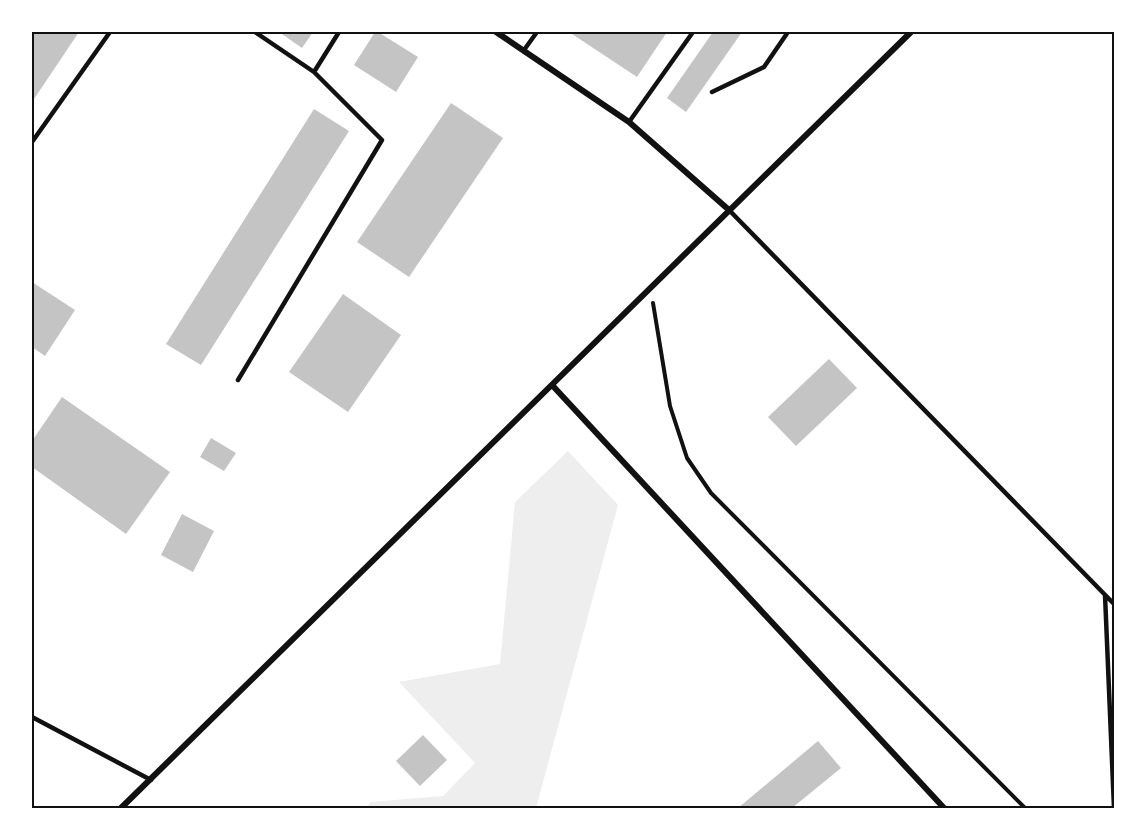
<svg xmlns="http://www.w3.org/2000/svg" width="1146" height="840" font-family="'Nunito Sans',sans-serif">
<rect width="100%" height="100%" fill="#fff"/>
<path fill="#eee" d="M568 451 618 505 536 808H367L370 802 443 796 475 763 399 682 500 664 515 502Z"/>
<path fill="#c4c4c4" d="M32 32H79L32 102Z
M279 32H313L302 48Z
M375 32H378L418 57 396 92 354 65Z
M569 32H667L637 77Z
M713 32H742L686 112 667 98Z
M451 103 503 138 409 277 357 242Z
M314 109 349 131 201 365 166 344Z
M32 282 75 310 45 356 32 347Z
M343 294 401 335 348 412 289 372Z
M829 359 857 388 796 446 768 417Z
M62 397 170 472 126 534 32 467V441Z
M211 438 236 453 224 471 200 457Z
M182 514 214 531 193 572 161 555Z
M423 735 447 760 420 786 396 761Z
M818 741 841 768 792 808H738Z"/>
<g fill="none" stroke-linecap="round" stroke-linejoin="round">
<path stroke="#111" stroke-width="4" d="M653 303 670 406 687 458 711 493 1025 808"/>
<path stroke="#111" stroke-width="4.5" d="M255 32 314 72 339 32
M524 50 537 32
M712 92 764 67 788 32
M629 122 693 32
M32 142 110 32
M729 210 1114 604
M238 380 382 140 314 72
M1105 595 1114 808
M32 717 151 780"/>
<path stroke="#111" stroke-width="6" d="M496 32 629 122 729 210
M552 385 944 808
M121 808 911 32"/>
</g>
<rect width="1146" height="840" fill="none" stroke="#ffffff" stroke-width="66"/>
<rect x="33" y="33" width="1080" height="774" fill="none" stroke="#111" stroke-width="2"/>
</svg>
